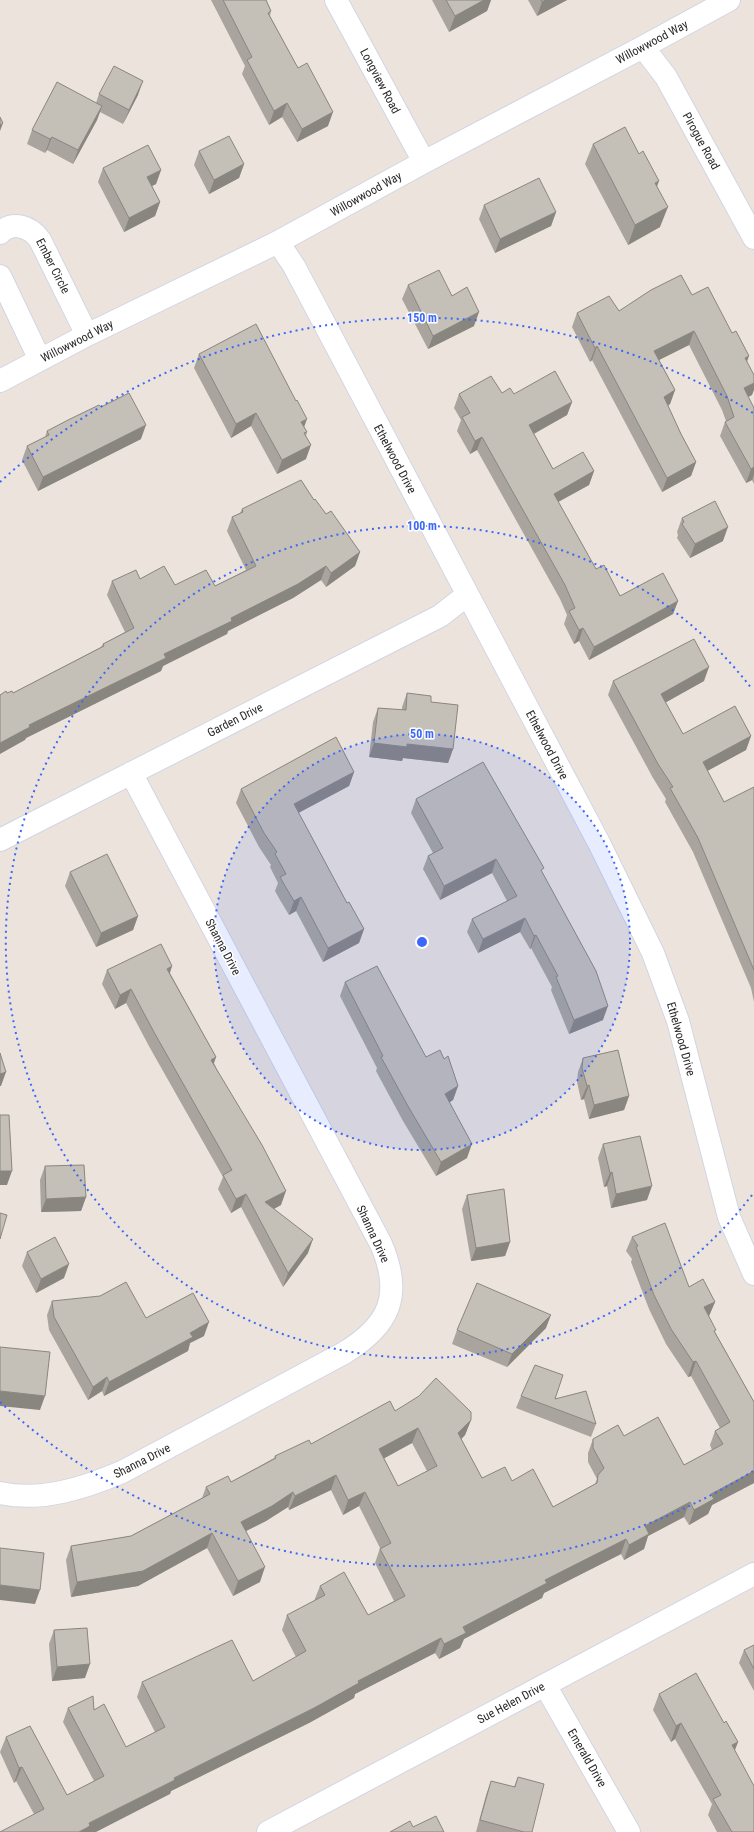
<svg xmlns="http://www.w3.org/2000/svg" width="754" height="1832" font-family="'Roboto Condensed',sans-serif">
<rect width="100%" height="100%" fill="#ece4dc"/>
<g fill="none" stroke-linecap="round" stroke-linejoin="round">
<g stroke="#d1d5e3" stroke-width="24">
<path id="minor" d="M336 0 424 162
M643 47 666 77 754 238
M0 233C13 220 31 227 40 240L87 335
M278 242 294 266 599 843 653 953 678 1021 729 1217 754 1274
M0 276 40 360
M0 381 87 335 278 242 424 162 643 47 729 0
M0 840 440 616 467 595
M0 1493C42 1502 84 1488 122 1472L344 1353C390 1325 403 1295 381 1244L131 773
M545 1685 629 1832
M268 1832 754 1574"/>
</g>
<use href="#minor" stroke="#fff" stroke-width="22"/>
</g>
<path fill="#a9a49d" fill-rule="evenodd" d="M211 0H266L271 11 270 16 328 126 297 142 282 117 269 125 242 74 245 66Z
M432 0H491L487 11 449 32Z
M528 0H567L537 16Z
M99 94 138 95 123 124 100 112 97 120 73 164 47 150 45 153 27 144 32 130 96 103Z
M593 144 660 227 628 245 585 164Z
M199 151 244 164 239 178 209 194 194 165Z
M103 168 161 170 156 184 152 186 160 202 155 216 124 232 98 182Z
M484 205 556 212 551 226 495 253 479 219Z
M408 285 452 296 474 326 428 349 402 299Z
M692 295 747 362 752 395 748 397 754 408V484L752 480 746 483 720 436 725 422 726 421 722 410 689 345 659 360 675 390 670 404 668 406 681 434 696 462 691 476 662 492 592 360 590 362 572 327 577 313 619 311Z
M199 354 304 427 307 432 306 436V459L277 474 251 426 231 438 194 368Z
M502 393 514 394 572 402 567 415 534 434 553 469 594 471 589 485 558 502 596 569 620 596 678 601 673 614 589 660 579 641 574 644 564 624 567 615 560 599 477 450 470 454 457 431 461 420 454 408 459 394Z
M101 407 141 439 38 491 22 460 27 446 45 437 47 431Z
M314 500 360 552 355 566 326 587 321 580 293 598 228 631 227 634 163 666 161 671 26 738 25 740 7 693H13L101 647 103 644 125 632 107 595 112 581 140 579 175 585 215 586 246 570 227 531 232 517 240 513 242 509Z
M682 518 723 541 690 558 677 538 678 535 677 532Z
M613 681H704L665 702 683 734 751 736 746 750 707 771 724 802 754 787V1002L751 988 693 852 665 802 666 799 653 778 608 695Z
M407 693 431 702 453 749 448 763 403 758 402 761 369 757 373 722 378 708 402 710V707Z
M354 772 349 786 298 813 347 903 364 929 359 943 323 962 296 911 289 915 280 900 275 891 278 883 270 867 271 865 259 847 236 803 241 789Z
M416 799 542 872 603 1020 569 1034 551 990 552 987 531 948 530 949 520 932 478 953 467 932 472 919 507 901 492 873 440 900 423 869 428 856 433 853 411 813Z
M70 872 138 916 133 930 96 947 65 886Z
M172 966 170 973 216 1057 214 1063 281 1205 274 1209 308 1253 283 1287 241 1207 231 1213 218 1189 223 1177 150 1048 126 1003 115 1009 102 984 107 970Z
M345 982 458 1086 453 1100 449 1103 467 1158 436 1176 403 1121 376 1071 377 1068 340 996Z
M583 1058 629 1096 624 1110 589 1119 584 1099 581 1100 577 1082 578 1072Z
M603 1144 647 1200 611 1208 607 1186 604 1187 598 1158Z
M45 1166 86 1197 81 1211 41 1212 40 1180Z
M467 1195 510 1242 505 1256 471 1261 462 1209Z
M632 1237 689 1287 715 1302 709 1316 715 1332 754 1402V1483L712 1505 708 1514 689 1525 684 1517 648 1536 644 1549 624 1560 621 1554 544 1593 542 1598 464 1639 460 1648 439 1659 435 1653 355 1694 354 1698 309 1723 171 1791 170 1794 34 1814 16 1781 14 1783 0 1752 6 1737 67 1795 94 1781 63 1722 68 1708 94 1710 126 1747 155 1732 137 1697 142 1682 253 1681 296 1657 282 1630 287 1615 314 1601 320 1586 368 1615 394 1601 375 1563 380 1548 359 1506 343 1515 331 1490 289 1510 288 1507 266 1521 246 1531 260 1582 233 1596 207 1548 138 1586 71 1597 66 1560 71 1546 131 1536 202 1498 206 1487 231 1482 274 1458 275 1456 311 1444 395 1411 471 1420 465 1435 461 1439 482 1478 512 1481 553 1507 595 1484 597 1479 588 1462V1453L593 1439 624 1436 684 1465 712 1450 710 1445 715 1431 720 1428 691 1376 688 1377 666 1344 649 1309 631 1262 632 1259 626 1251ZM412 1443 427 1471 398 1486 384 1458Z
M27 1252 64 1278 36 1293 22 1266Z
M52 1301 146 1318 204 1336 190 1343 188 1351 104 1396 102 1391 88 1400 49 1330 47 1315Z
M546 1328 507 1367 452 1344 457 1330Z
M521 1396 596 1424 591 1437 516 1408Z
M54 1630 85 1678 52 1681 49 1644Z
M754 1645V1691L739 1663 744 1650Z
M659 1694 724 1723 738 1742 734 1750 754 1832H717L708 1815 712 1804 675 1739 671 1742 653 1710Z
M518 1777 532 1832H476L486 1795 491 1781 514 1787Z"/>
<path fill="#898680" d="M484 0H491L487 11 449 32 455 16Z
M546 0H567L537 16 542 2Z
M143 81 138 95 123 124 129 110Z
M287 103 282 117 269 125 274 111Z
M102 106 97 120 73 164 78 150Z
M333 112 328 126 297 142 302 129Z
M3 123 0 131V125Z
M52 137 47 150 45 153 50 139Z
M244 164 239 178 209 194 214 180Z
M161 170 156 184 142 191 147 177Z
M659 181 652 200 655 183Z
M160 202 155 216 124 232 129 218Z
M668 207 660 227 628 245 635 225Z
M556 212 551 226 495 253 500 239Z
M479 312 474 326 428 349 433 336Z
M694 331 689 345 649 365 654 351Z
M597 346 592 360 590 362 595 348Z
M749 356 744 370 745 358Z
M754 383V390L752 395 738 402 744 388Z
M675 390 670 404 659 410 664 397Z
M572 402 567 415 524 439 529 425Z
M256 413 251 426 231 438 236 424Z
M307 419 302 433 301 422Z
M146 425 141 439 38 491 43 477Z
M482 437 477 450 470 454 475 441Z
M311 445 306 459 277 474 282 460Z
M696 462 691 476 662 492 667 478Z
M754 467V474L752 480 746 483 751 469Z
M594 471 589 485 549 507 554 494Z
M728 527 723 541 690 558 695 544Z
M360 552 355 566 326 587 331 573Z
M326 566 321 580 293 598 228 631 227 634 163 666 161 671 26 738 25 740 0 754V743L29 725 164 654Z
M678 601 673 614 589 660 594 647Z
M583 628 579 641 574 644 579 630Z
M709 667 704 681 656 708 661 694Z
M751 736 746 750 698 776 703 762Z
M374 743 407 744 453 749 448 763 403 758 402 761 369 757Z
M354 772 349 786 289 818 294 804Z
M496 859 492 873 440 900 444 886Z
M301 897 296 911 289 915 294 901Z
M138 916 133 930 96 947 101 933Z
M525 918 520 932 478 953 483 939Z
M364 929 359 943 323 962 328 948Z
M536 935 531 948 530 949 534 936Z
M172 966 167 980V969Z
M131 989 126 1003 115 1009 120 995Z
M608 1006 603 1020 569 1034 574 1020Z
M216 1057 211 1071V1060Z
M6 1072 1 1086H0V1074Z
M589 1085 584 1099 581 1100 587 1086Z
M458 1086 453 1100 440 1108 445 1094Z
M629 1096 624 1110 589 1119 594 1105Z
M472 1144 467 1158 436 1176 441 1162Z
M0 1171H12L7 1185H0Z
M612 1172 607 1186 604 1187 610 1173Z
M652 1186 647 1200 611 1208 616 1194Z
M286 1191 281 1205 260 1216 265 1202Z
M246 1194 241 1207 231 1213 236 1199Z
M86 1197 81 1211 41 1212 46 1199Z
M313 1239 308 1253 283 1287 288 1273Z
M510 1242 505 1256 471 1261 476 1248Z
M69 1264 64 1278 36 1293 41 1279Z
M715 1302 709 1316 699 1322 704 1307Z
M551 1315 546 1328 507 1367 512 1354Z
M209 1322 204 1336 190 1343 188 1351 104 1396 109 1382 190 1333Z
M696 1361 691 1376 688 1377 693 1362Z
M107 1377 102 1391 88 1400 93 1387Z
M0 1391 45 1396 40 1410 0 1406Z
M471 1420 465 1435 453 1448 458 1433Z
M418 1428 412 1443 374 1464 379 1449Z
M754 1471V1483L712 1505 708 1514 689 1525 694 1510 711 1494Z
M336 1475 331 1490 289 1510 295 1496Z
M293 1492 288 1507 266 1521 236 1536 241 1522Z
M365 1492 359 1506 343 1515 348 1500Z
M690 1502 684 1517 648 1536 644 1549 624 1560 629 1545 645 1526Z
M212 1533 207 1548 138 1586 71 1597 77 1582Z
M626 1539 621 1554 544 1593 542 1598 464 1639 460 1648 439 1659 444 1644 463 1627 545 1580Z
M265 1567 260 1582 233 1596 238 1581Z
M0 1585 40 1590 35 1604 0 1600Z
M441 1638 435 1653 355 1694 354 1698 309 1723 171 1791 170 1794 96 1832H79L89 1823 174 1778 358 1681Z
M90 1664 85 1678 52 1681 57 1667Z
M681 1723 675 1739 671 1742 676 1726Z
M738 1742 732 1758V1745Z
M22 1767 16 1781 14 1783 19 1768Z"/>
<path fill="#c4bfb7" stroke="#898680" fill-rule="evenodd" d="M223 0H266L271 11 268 13 298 68 307 63 333 112 302 129 287 103 274 111 247 60 252 57Z
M446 0H484L455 16Z
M541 0H546L542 2Z
M114 66 143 81 129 110 99 94Z
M57 82 102 106 78 150 52 137 50 139 32 130Z
M0 117 3 123 0 125Z
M625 127 639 154 643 151 659 181 655 183 668 207 635 225 593 144Z
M229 136 244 164 214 180 199 151Z
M148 145 161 170 147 177 160 202 129 218 103 168Z
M539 178 556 212 500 239 484 205Z
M439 270 452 296 467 287 479 312 433 336 408 285Z
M681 275 692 295 708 287 732 333 736 331 749 356 745 358 754 375V383L744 388 754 408V467L751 469 725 422 734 417 727 396 694 331 654 351 675 390 664 397 681 434 696 462 667 478 597 346 595 348 577 313 609 296 619 311 651 290Z
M256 324 296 401 297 400 307 419 301 422 307 432 304 433 311 445 282 460 256 413 236 424 199 354Z
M555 371 572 402 529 425 553 469 583 452 594 471 554 494 596 569 604 565 620 596 663 573 678 601 594 647 583 628 579 630 569 611 575 608 565 585 482 437 475 441 462 417 470 413 459 394 491 376 502 393 510 388 514 394Z
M129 393 146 425 43 477 27 446 49 435 47 431 70 419 99 405 101 407Z
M301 480 314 500 315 499 326 514 331 511 360 552 331 573 326 566 298 584 231 618 232 621 164 654 166 658 29 725 30 727 0 743V695L6 691 7 693 12 691 13 693 104 646 103 644 134 628 112 581 136 570 140 579 164 566 175 585 206 570 215 586 256 566 232 517 243 512 242 509Z
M715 501 728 527 695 544 682 524 684 522 682 518Z
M694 639 709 667 661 694 683 734 735 706 751 736 703 762 724 802 754 787V970L698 838 670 788 673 787 658 764 613 681Z
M407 693 431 696V702L458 705 453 749 407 744V747L374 743 378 708 406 710Z
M336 737 354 772 294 804 347 903 349 902 364 929 328 948 301 897 294 901 285 886 280 877 286 874 275 854 277 852 264 833 241 789Z
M483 762 544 868 541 870 596 971 608 1006 574 1020 556 977 558 976 536 935 534 936 525 918 483 939 472 919 517 896 496 859 444 886 428 856 443 848 416 799Z
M107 854 138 916 101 933 70 872Z
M161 944 172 966 167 969 216 1057 211 1060 262 1145 286 1191 265 1202 313 1239 288 1273 246 1194 236 1199 223 1175 232 1170 155 1034 131 989 120 995 107 970Z
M377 966 426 1057 440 1050 444 1059 448 1056 458 1086 445 1094 472 1144 441 1162 409 1108 381 1057 383 1056 345 982Z
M618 1050 629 1096 594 1105 589 1085 587 1086 582 1068 583 1058Z
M0 1053 6 1072 0 1074Z
M0 1115H9L12 1171H0Z
M640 1136 652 1186 616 1194 612 1172 610 1173 603 1144Z
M84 1165 86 1197 46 1199 45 1166Z
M504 1189 510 1242 476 1248 467 1195Z
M0 1213 7 1215 0 1239Z
M665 1223 689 1287 703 1279 715 1302 704 1307 716 1330 714 1331 754 1402V1471L711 1494 714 1499 694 1510 690 1502 645 1526 649 1534 629 1545 626 1539 545 1580 547 1583 463 1627 466 1633 444 1644 441 1638 358 1681 359 1683 314 1708 174 1778 175 1780 89 1823 90 1826 79 1832H0L44 1809 22 1767 19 1768 6 1737 30 1726 67 1795 104 1776 68 1708 93 1696 94 1710 104 1704 126 1747 165 1727 142 1682 232 1640 253 1681 306 1651 287 1615 325 1595 320 1586 344 1572 368 1615 405 1596 380 1549 391 1543 365 1492 348 1500 336 1475 295 1496 293 1492 272 1506 241 1522 265 1567 238 1581 212 1533 143 1571 77 1582 71 1546 131 1536 210 1494 206 1487 228 1476 231 1482 276 1458 275 1456 309 1440 311 1444 390 1401 395 1411 419 1396 436 1378 471 1412V1420L458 1433 482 1478 505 1467 512 1481 533 1469 553 1507 597 1483 598 1475 604 1468 593 1448V1439L618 1425 624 1436 658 1417 684 1465 723 1444 715 1431 730 1422 696 1361 693 1362 671 1329 654 1295 636 1247 638 1246 632 1237ZM418 1428 437 1466 398 1486 379 1449Z
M55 1237 69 1264 41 1279 27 1252Z
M126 1282 146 1318 193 1293 209 1322 190 1333 193 1337 109 1382 107 1377 93 1387 54 1317 52 1301 100 1296Z
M477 1283 551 1315 512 1354 457 1330Z
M0 1347 50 1352 45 1396 0 1391Z
M535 1365 563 1375 555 1399 586 1391 596 1424 521 1396Z
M0 1548 44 1553 40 1590 0 1585Z
M87 1628 90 1664 57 1667 54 1630Z
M754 1645V1669L744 1650Z
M696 1673 724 1723 726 1721 738 1742 732 1745 754 1786V1832H732L713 1799 721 1795 681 1723 676 1726 659 1694Z
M518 1777 544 1784 532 1832H524L480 1820 491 1781 515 1787Z
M436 1816 444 1832H390L410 1821 413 1827Z"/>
<circle cx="422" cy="942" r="208" fill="#3b68fa" fill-opacity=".12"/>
<g fill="none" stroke="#3b68fa" stroke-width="2" stroke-dasharray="2 4">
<circle cx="422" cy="942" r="208"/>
<path d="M752 1195A416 416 0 1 1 752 689"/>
<path d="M753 1471A624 624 0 0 1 0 1402M0 482A624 624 0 0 1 753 413"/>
</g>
<g text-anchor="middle" stroke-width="3" stroke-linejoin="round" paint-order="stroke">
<g font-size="12" fill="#2a2a2a" stroke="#fff">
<text transform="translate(652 42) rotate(-28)" y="4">Willowwood Way</text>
<text transform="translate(380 81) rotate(62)" y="4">Longview Road</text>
<text transform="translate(701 141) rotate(61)" y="4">Pirogue Road</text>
<text transform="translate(366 194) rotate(-29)" y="4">Willowwood Way</text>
<text transform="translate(53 266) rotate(63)" y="4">Ember Circle</text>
<text transform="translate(77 341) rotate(-27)" y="4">Willowwood Way</text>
<text transform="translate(395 459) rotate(62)" y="4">Ethelwood Drive</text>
<text transform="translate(235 720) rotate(-27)" y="4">Garden Drive</text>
<text transform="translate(547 745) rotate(62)" y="4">Ethelwood Drive</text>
<text transform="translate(223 947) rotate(62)" y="4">Shanna Drive</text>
<text transform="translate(681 1039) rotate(74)" y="4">Ethelwood Drive</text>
<text transform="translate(373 1234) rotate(65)" y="4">Shanna Drive</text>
<text transform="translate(142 1461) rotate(-27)" y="4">Shanna Drive</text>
<text transform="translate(511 1703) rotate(-28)" y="4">Sue Helen Drive</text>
<text transform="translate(587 1758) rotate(60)" y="4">Emerald Drive</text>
</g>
</g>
<circle cx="422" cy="942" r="6" fill="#3b68fa" stroke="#fff" stroke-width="2"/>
<g font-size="12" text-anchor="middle" font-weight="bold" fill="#3b68fa" stroke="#fff" stroke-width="3" stroke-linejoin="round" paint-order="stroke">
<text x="422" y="322">150 m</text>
<text x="422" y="530">100 m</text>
<text x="422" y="738">50 m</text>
</g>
</svg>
